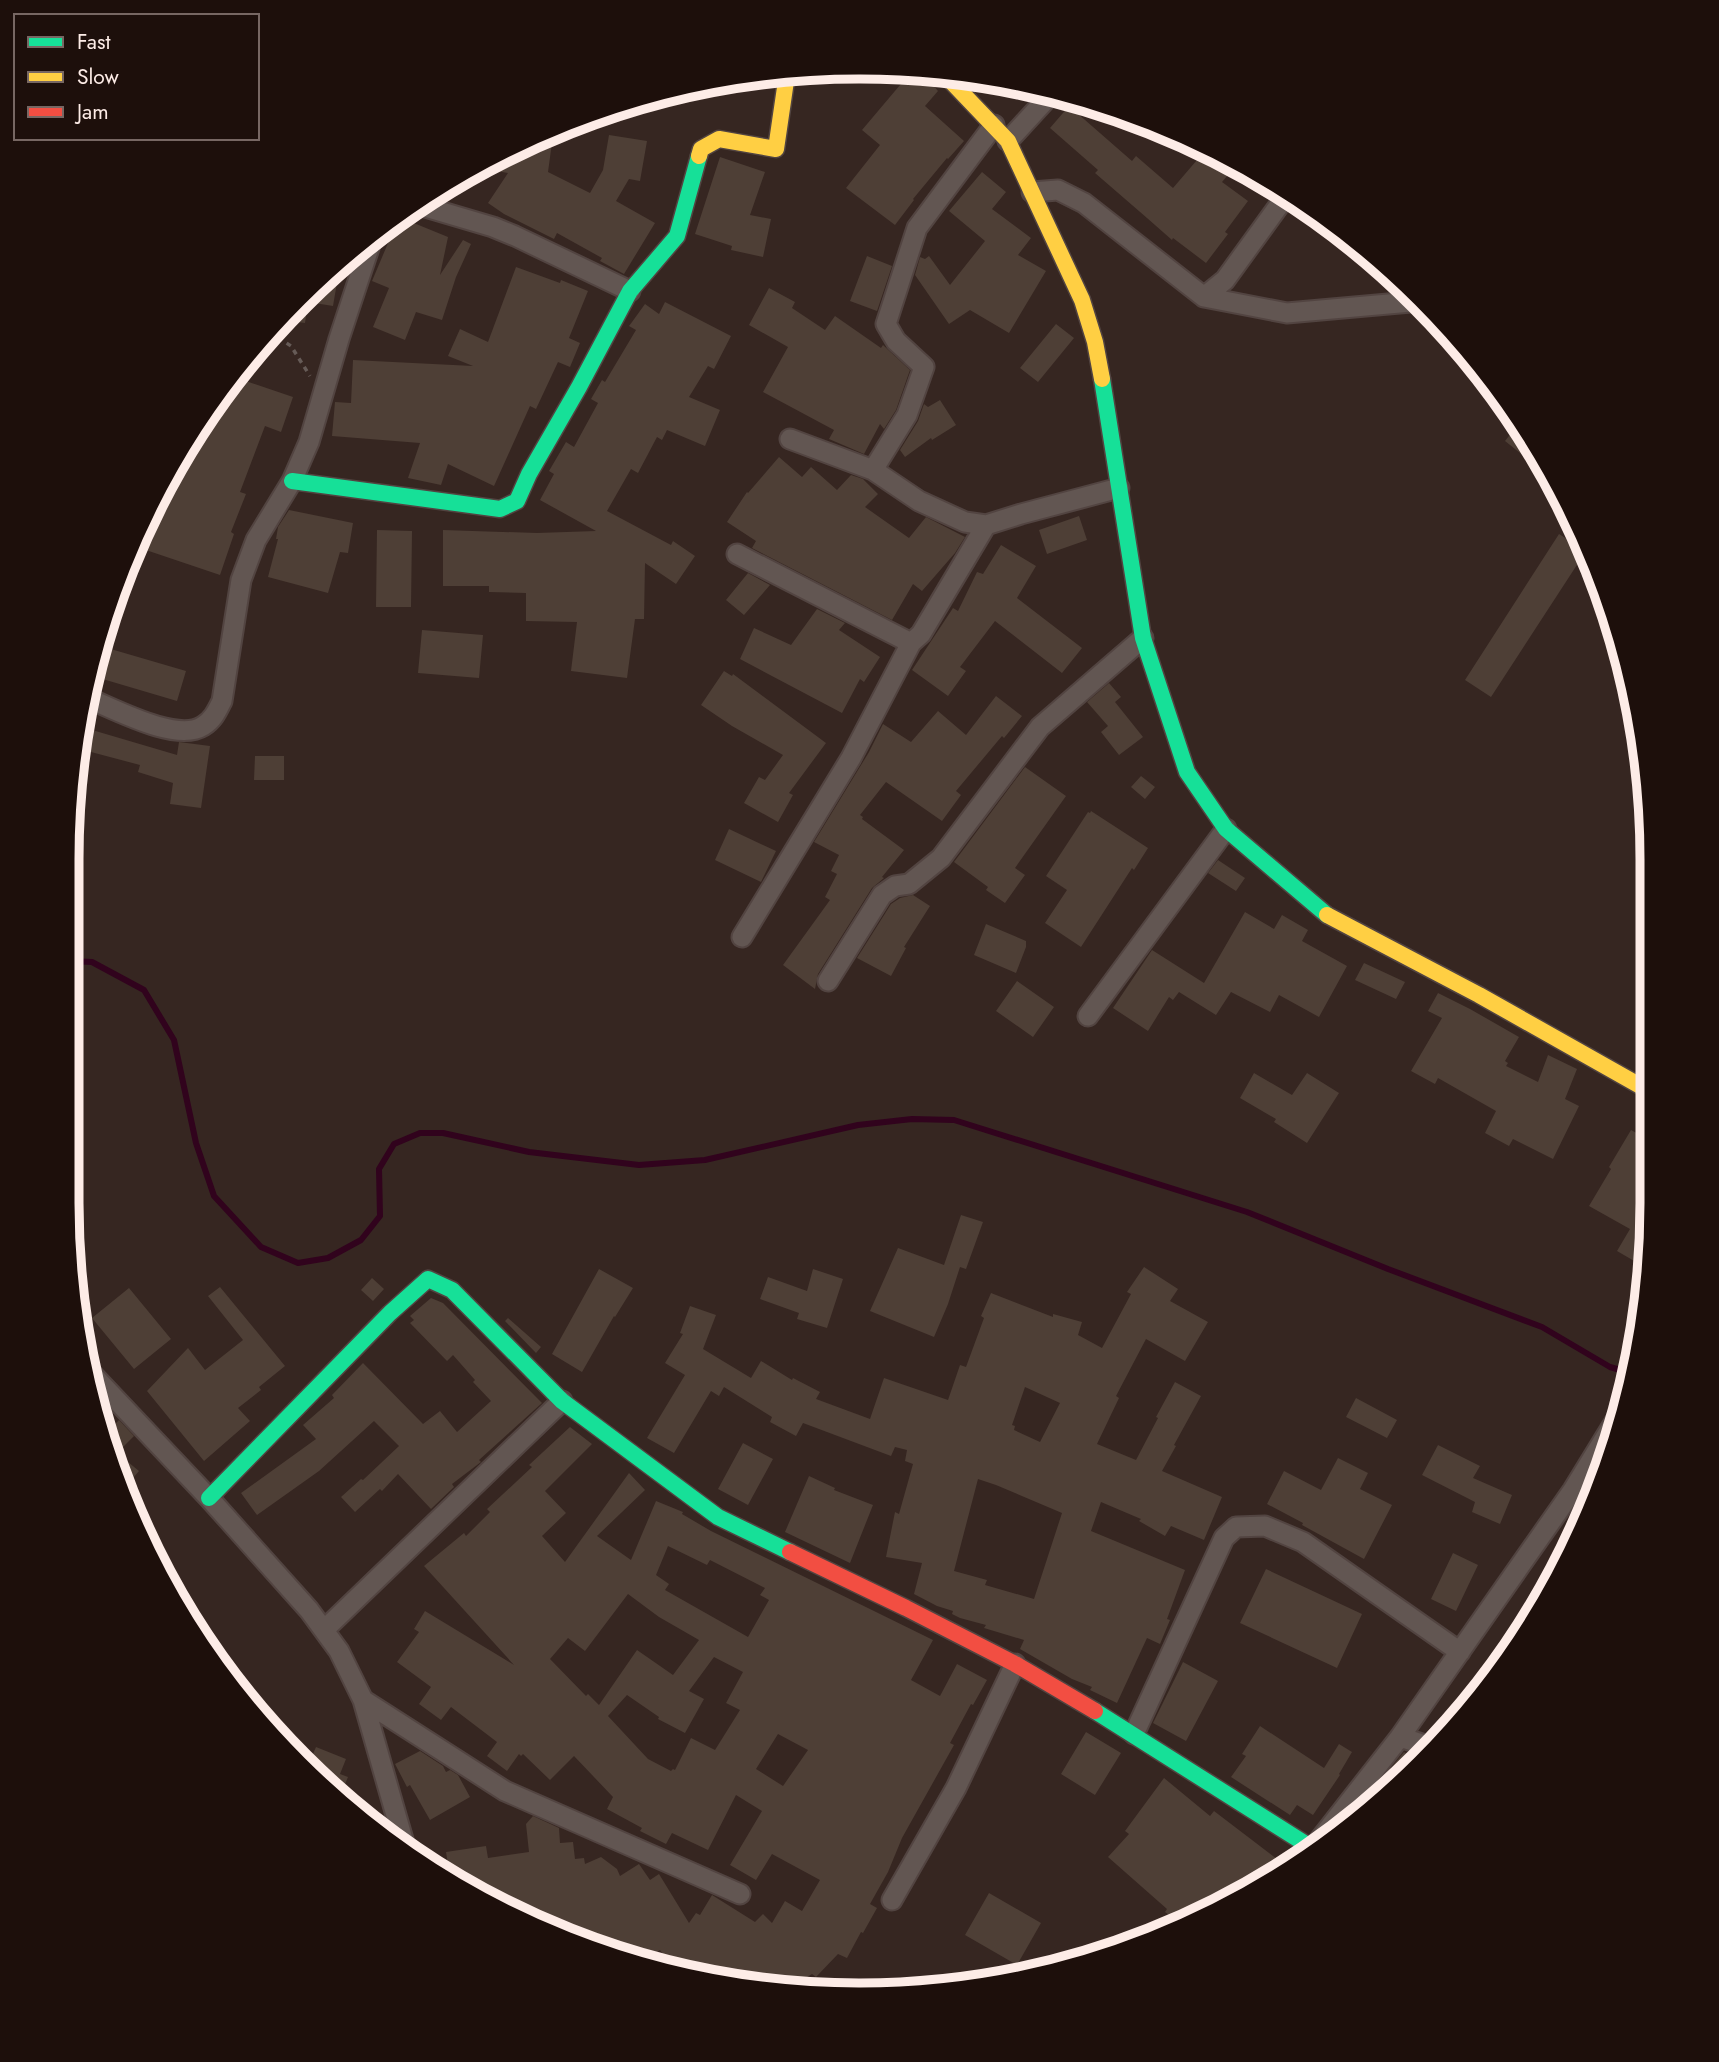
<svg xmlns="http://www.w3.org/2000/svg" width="1719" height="2062" font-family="Jost,sans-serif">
<rect width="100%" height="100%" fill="#362621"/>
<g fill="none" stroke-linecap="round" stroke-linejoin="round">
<path stroke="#31031d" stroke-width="6" d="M70 961 92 962 144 990 174 1040 196 1143 214 1196 261 1247 298 1263 328 1258 361 1240 380 1216 379 1169 394 1144 420 1133H443L529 1152 639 1165 705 1160 858 1125 912 1119 954 1120 1247 1212 1388 1269 1542 1327 1610 1367 1627 1372"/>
</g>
<path fill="#4e3f36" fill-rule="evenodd" d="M911 72 927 73 930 76 933 85 938 91 925 106 964 141 948 159 947 158 913 199 914 200 895 225 846 188 880 145 862 130Z
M1069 106 1132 161 1136 156 1173 188 1203 153 1228 175 1222 182 1248 201 1225 232 1228 234 1206 263 1173 238 1172 240 1147 218 1095 173 1098 170 1050 128Z
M554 128 548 172 590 193 603 170 609 135 647 141 640 181 629 179 616 201 655 223 624 274 600 261 602 258 557 233 554 239 504 214 488 203 508 173 478 168Z
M720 157 765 172 750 215 771 219 763 257 731 250 732 246 695 234Z
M982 172 1006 192 992 209 1031 238 1018 255 1046 271 1009 333 970 310 949 324 915 275 920 257 925 259 929 256 950 285 985 241 949 211Z
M399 217 448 237 440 275 463 240 471 244 456 277 442 320 416 312 405 340 373 327 389 288 372 281Z
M867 256 892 266 877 311 850 301Z
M340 265 333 306 308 302 305 323 280 320 299 298Z
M516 267 560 283 561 280 588 291 569 338 580 343 570 367 558 362 536 409 530 406 494 486 448 464 441 485 408 478 420 443 332 436 335 402 351 403 353 360 473 366 448 356 460 329 488 342Z
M769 288 795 302 792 308 825 330 835 316 881 348 883 345 910 370 896 410 884 429 880 424 864 454 829 439 834 430 763 392 788 347 749 325Z
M665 302 731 336 714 369 708 366 689 397 720 410 705 446 667 430 662 440 657 437 638 473 631 469 607 511 671 545 673 541 695 556 676 584 645 563 644 619H635L627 678 571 671 577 622 526 621V593L489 592V586H443V530L537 533 596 531 540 500 554 474 549 471 566 442 574 447 598 403 591 399 602 380 605 382 636 330 629 326 632 322 645 304 659 314Z
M1056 324 1074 338 1038 382 1020 368Z
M231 376 293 397 281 432 265 426 240 492 246 494 231 532 234 534 220 575 134 546 148 509 158 493 171 501 201 425Z
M940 400 956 425 932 440 931 438 905 457 900 450 918 421 924 404 928 407Z
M1520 422 1531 442 1550 477 1505 441Z
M779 457 802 477 811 467 837 490 851 475 863 479 878 494 865 507 909 538 926 517 965 537 955 553 922 591 913 584 892 620 752 548 756 541 727 522 747 492 748 493Z
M289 510 353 523 348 553 340 552 328 593 268 577 278 539H276L278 527Z
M1079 516 1087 540 1047 554 1039 530Z
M377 530 412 531 411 607H376Z
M1559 534 1586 551 1491 697 1465 680Z
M1001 545 1036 566 1017 598 1082 648 1062 673 995 621 960 667 966 671 948 696 912 670 953 608 958 611 977 572 983 574Z
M748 573 770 585 744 615 726 600Z
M817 609 845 623 839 630 880 657 864 682 860 679 842 713 740 659 754 628 791 645Z
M422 630 483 635 479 678 418 673Z
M97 645 186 671 177 701 89 675Z
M724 671 732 676 733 674 826 743 789 793 793 795 778 822 744 803 759 777 765 780 783 755 732 726 701 705Z
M1109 683 1121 697 1115 702 1143 737 1119 755 1101 732 1108 726 1087 702Z
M996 696 1022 716 1004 738 1002 736 956 791 961 795 942 821 886 782 860 815 863 817 862 819 904 850 882 877 884 878 872 888 818 974 815 989 783 965 830 900 825 897 837 874 831 871 839 855 814 842 869 752 883 724 911 742 938 711 966 735Z
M82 727 177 755 179 742 210 746 201 808 170 804 173 783 138 772 140 765 76 748Z
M255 756H284V780H254Z
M1025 767 1066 796 1015 868 1025 875 1005 903 986 890 988 887 954 862Z
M1141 776 1155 787 1145 799 1131 787Z
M1091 811 1148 848 1134 870 1132 868 1081 947 1045 923 1067 890 1046 876 1088 812 1090 813Z
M729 829 776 851 761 882 715 860Z
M1218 860 1245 878 1236 891 1208 873Z
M913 895 930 906 904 947 906 948 891 976 857 958 891 904 900 898Z
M1245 912 1274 929 1282 915 1308 930 1302 941 1347 966 1319 1017 1279 995 1270 1012 1231 992 1216 1015 1179 992 1173 1000 1169 997 1148 1031 1113 1008 1152 950 1204 983Z
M986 924 1026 941V947L1016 973 974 955Z
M1364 963 1405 982 1396 999 1355 980Z
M1017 981 1054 1007 1033 1037 996 1011Z
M1438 993 1470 1009 1519 1037 1505 1061 1508 1063 1506 1066 1538 1082 1548 1055 1577 1069 1565 1099 1579 1106 1553 1159 1513 1139 1509 1146 1485 1133 1496 1111 1438 1078 1435 1084 1411 1071 1442 1018 1428 1011Z
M1254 1073 1292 1095 1307 1073 1339 1093 1307 1143 1274 1122 1276 1119 1240 1098Z
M1631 1130 1651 1141V1255L1648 1269 1617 1251 1630 1229 1589 1206 1611 1169 1609 1167Z
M961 1215 983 1222 966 1269 960 1267 948 1304 934 1337 870 1311 898 1248 944 1265Z
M1144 1267 1178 1289 1170 1301 1208 1322 1185 1361 1146 1339 1116 1396 1119 1398 1097 1444 1136 1460 1158 1418 1156 1417 1175 1382 1201 1396 1174 1445 1176 1446 1162 1471 1222 1497 1204 1540 1171 1526 1165 1536 1139 1521 1141 1519 1101 1502 1091 1531 1185 1570 1167 1619 1170 1620 1160 1644 1147 1638 1117 1703 1090 1690 1092 1687 1072 1679 1020 1649 1024 1640 984 1628 986 1625 960 1618 952 1614 953 1611 937 1606 914 1594 922 1563 886 1557 895 1512 899 1514 913 1464 905 1461 907 1450 895 1447 891 1456 803 1423 796 1436 770 1422 772 1417 724 1387 719 1396 711 1391 674 1453 647 1438 685 1375 665 1363 683 1334 680 1333 690 1306 716 1315 703 1349 751 1378 761 1361 792 1380 793 1378 820 1392 816 1399 870 1419 884 1378 948 1400 960 1365 966 1367 984 1318 981 1316 991 1293 1053 1317V1314L1082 1322 1078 1335 1102 1348 1131 1294 1127 1292ZM1025 1387 1060 1403 1040 1442 1014 1430 1015 1426 1012 1425ZM978 1479 996 1485 1062 1513 1034 1599 985 1585 987 1580 954 1571Z
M599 1269 633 1288 615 1317 614 1316 582 1372 552 1354Z
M813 1269 843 1279 827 1328 797 1319 799 1313 760 1299 768 1277 807 1291Z
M372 1278 384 1289 373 1301 361 1290Z
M220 1287 285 1366 259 1387 261 1390 238 1408 250 1421 204 1461 147 1391 188 1348 205 1370 243 1340 208 1296Z
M129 1288 171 1339 134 1369 92 1318Z
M431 1298 443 1303 542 1403 479 1460 481 1462 452 1484 454 1487 431 1509 398 1474 382 1491 380 1489 355 1512 341 1497 361 1479 363 1480 399 1446 374 1421 319 1471 257 1515 241 1493 316 1439 303 1425 334 1398 332 1395 363 1363 423 1424 440 1411 457 1432 491 1401 473 1382 475 1380 453 1355 447 1361 410 1323 414 1320 410 1316Z
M508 1318 541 1347 536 1353 505 1321Z
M1356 1398 1397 1420 1387 1438 1346 1417Z
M119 1420 134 1436 117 1453 139 1471 126 1486 105 1435Z
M570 1427 592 1444 545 1491 566 1513 542 1536 565 1562 629 1473 645 1490 597 1536 631 1560 656 1501 683 1512 682 1514 711 1531 933 1640 911 1680 940 1696 957 1664 987 1680 973 1705 971 1704 950 1743 954 1745 902 1838 888 1872 870 1904 877 1908 863 1933 861 1932 847 1958 838 1954 816 1977 812 1974 787 1990 672 1967 660 1950 644 1961 605 1954 450 1877 446 1852 486 1846 488 1858 529 1852 526 1824 533 1816 559 1828 560 1843 573 1842 575 1859 584 1858 585 1864 601 1857 617 1869 620 1876 639 1864 650 1880 659 1874 689 1923 696 1913 700 1915 712 1895 755 1922 763 1914 772 1923 785 1901 802 1911 820 1880 772 1854 756 1880 730 1865 762 1811 736 1795 708 1850 672 1833 666 1844 640 1831 642 1828 607 1809 613 1797 574 1756 550 1780 523 1754 521 1756 519 1754 507 1771 487 1756 497 1742 451 1707 441 1720 419 1704 431 1687 397 1662 419 1632 414 1629 425 1611 514 1665 424 1566 464 1533 466 1536 490 1512 487 1509 532 1467 529 1465ZM668 1546 707 1565 710 1560 765 1588 760 1595 769 1600 748 1637 665 1590 669 1584 656 1575ZM628 1594 659 1617 699 1640 673 1675 637 1650 599 1705 588 1694 586 1696 550 1659 568 1638 585 1651ZM714 1657 743 1672 726 1703 740 1710 715 1750 691 1738 675 1770 673 1769 671 1771 648 1759 608 1716 627 1695 659 1717 658 1719 685 1733 704 1699 689 1691ZM778 1734 808 1750 783 1786 756 1769Z
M743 1443 773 1459 748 1505 718 1489Z
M1438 1445 1480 1466 1473 1478 1512 1495 1500 1524 1472 1512 1475 1502 1422 1475Z
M1338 1458 1368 1473 1360 1489 1392 1505 1364 1559 1302 1525 1303 1523 1267 1504 1284 1471 1321 1490Z
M809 1476 835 1488 834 1490 873 1505 850 1563 785 1532Z
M1453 1553 1478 1565 1456 1611 1431 1599Z
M1266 1569 1362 1614 1337 1668 1240 1623Z
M1183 1662 1218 1681 1186 1741 1153 1723Z
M1260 1726 1324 1768 1339 1744 1352 1752 1339 1774 1340 1775 1313 1815 1297 1805 1290 1815 1231 1777 1246 1756 1242 1754Z
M1086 1732 1121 1753 1095 1795 1061 1774Z
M316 1747 346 1759 340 1774 348 1777 341 1794 306 1763 307 1760 310 1761Z
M420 1751 443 1766 446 1772 450 1770 458 1775 470 1797 430 1820 410 1785 407 1787 395 1764Z
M1404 1752 1416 1760 1394 1780 1386 1774Z
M1164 1778 1210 1816 1214 1811 1281 1862 1268 1879 1183 1925 1165 1912 1167 1909 1108 1857 1129 1834 1125 1831Z
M989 1893 1041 1923 1017 1965 965 1935Z"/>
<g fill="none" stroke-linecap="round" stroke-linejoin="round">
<g stroke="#524441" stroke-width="23">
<path id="street" d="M1008 141 1052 93
M1032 192 1058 190 1084 203 1204 297 1287 313 1422 301
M415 204 493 227 515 236 630 291
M1204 297 1225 280 1288 193
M790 439 873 470 919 501 965 522 986 525 1021 514 1119 488
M873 470 907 415 924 367 896 341 886 324 917 228 994 125
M737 554 911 643
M85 697C113 708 176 743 203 726 213 720 217 711 222 701L241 580 256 540 292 481 309 442 339 339 372 239
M742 937 851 758 911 643 921 634 986 525
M828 981 882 895 895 886 909 884 941 858 1040 727 1143 638
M1088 1016 1226 829
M89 1371 209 1498 309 1610 339 1651 363 1700 406 1850
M324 1630 562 1401
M363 1700 505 1791 740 1894
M1134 1734 1224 1538 1236 1527 1265 1526 1303 1542 1460 1652
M1400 1737 1431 1747
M1307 1856 1400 1737 1573 1490 1619 1415
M892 1900 956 1788 1015 1664"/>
</g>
<g stroke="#524441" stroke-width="19">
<path id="fast" d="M1102 379 1143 638 1187 772 1226 829 1327 915
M292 481 500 509 517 501 529 474 579 387 630 291 677 236 699 156
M209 1498 390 1313 428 1279 452 1290 562 1401 718 1517 790 1552
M1095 1711 1312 1848"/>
</g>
<g stroke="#524441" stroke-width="19">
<path id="slow" d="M945 75 1008 141 1082 300 1095 342 1102 379
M699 156 701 149 719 139 776 149 787 74
M1327 915 1479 995 1651 1092"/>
</g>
<g stroke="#524441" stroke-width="19">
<path id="jam" d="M790 1552 906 1608 1015 1664 1095 1711"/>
</g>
<path stroke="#665b57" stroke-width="3.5" stroke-dasharray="5 5" stroke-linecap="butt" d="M270 332 291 346 310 376"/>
<use href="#street" stroke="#625652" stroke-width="19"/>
<use href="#fast" stroke="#16e098" stroke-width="16"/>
<use href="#slow" stroke="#ffcf43" stroke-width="16"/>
<use href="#jam" stroke="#f24e42" stroke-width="16"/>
</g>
<path d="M0 0H1719V2062H0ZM859 79H860A780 780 0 0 1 1640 859V1203A780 780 0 0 1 860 1983H859A780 780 0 0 1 79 1203V859A780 780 0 0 1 859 79Z" fill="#1d0f0b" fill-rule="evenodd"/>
<path fill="none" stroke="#fdece7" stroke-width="9" d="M859 79H860A780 780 0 0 1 1640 859V1203A780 780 0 0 1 860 1983H859A780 780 0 0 1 79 1203V859A780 780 0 0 1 859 79Z"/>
<rect x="14" y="14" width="245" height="126" fill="#1d0f0b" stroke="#776763" stroke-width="2"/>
<rect x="28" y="37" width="35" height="10" fill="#16e098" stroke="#776763" stroke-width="2"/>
<text x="77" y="49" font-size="21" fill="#fdece7">Fast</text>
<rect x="28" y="72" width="35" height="10" fill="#ffcf43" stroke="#776763" stroke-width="2"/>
<text x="77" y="84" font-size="21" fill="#fdece7">Slow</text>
<rect x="28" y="107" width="35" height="10" fill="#f24e42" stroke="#776763" stroke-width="2"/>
<text x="77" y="119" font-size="21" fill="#fdece7">Jam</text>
</svg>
